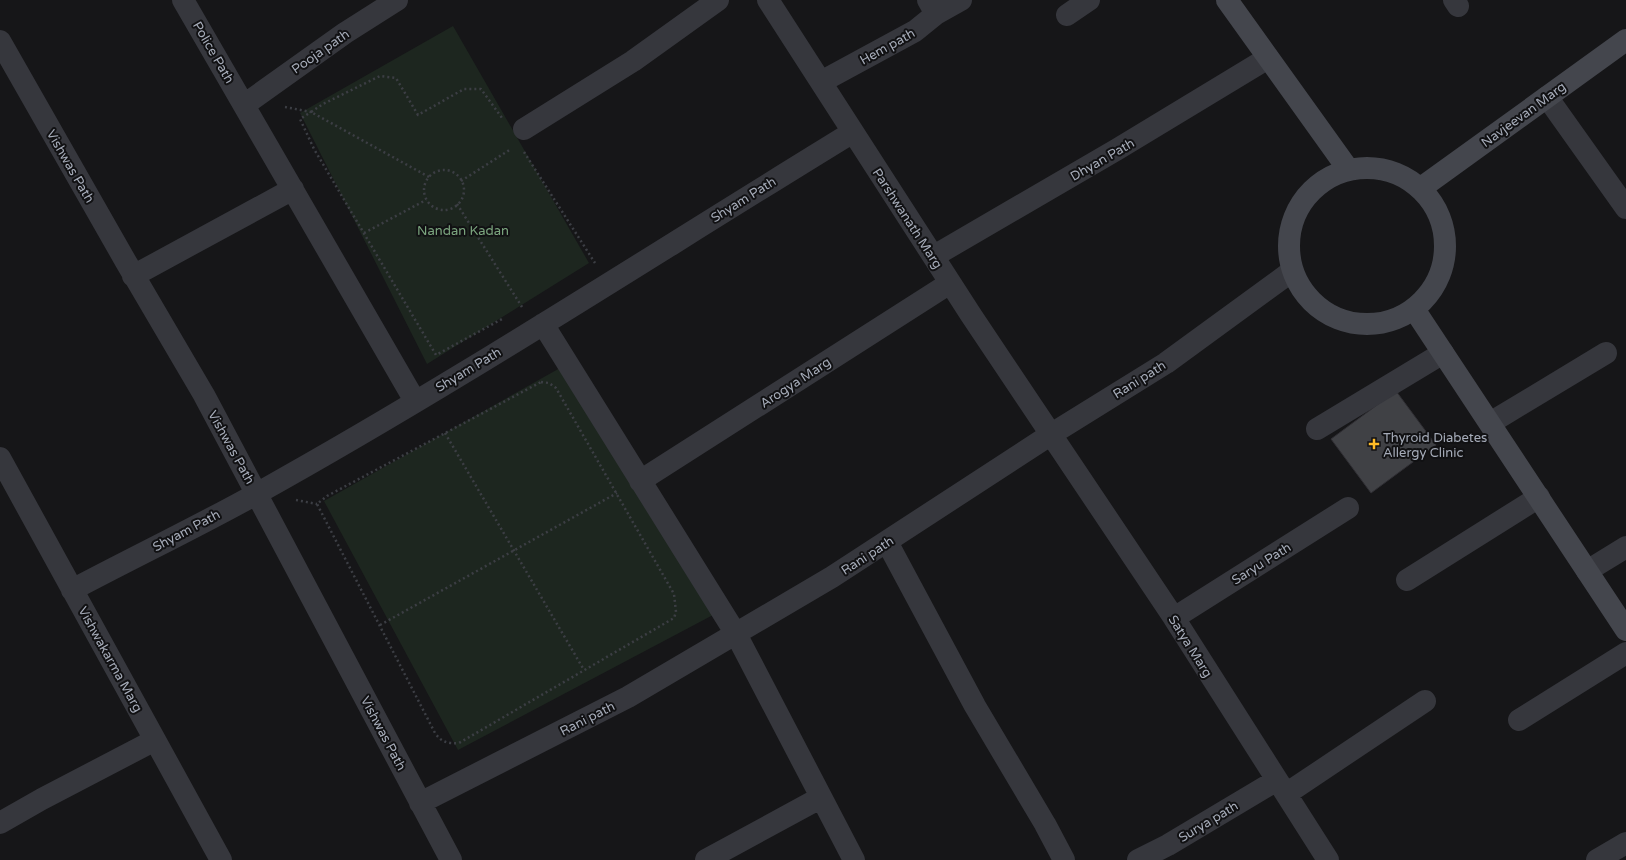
<svg xmlns="http://www.w3.org/2000/svg" width="1626" height="860" font-family="'Varela Round',sans-serif">
<rect width="100%" height="100%" fill="#161618"/>
<path fill="#1d261f" d="M453 26 589 263 427 364 300 113Z
M560 368 713 615 458 750 324 501Z"/>
<path fill="#404145" stroke="#302f34" d="M1396 391 1436 445 1371 493 1331 439Z"/>
<g fill="none" stroke-linecap="round" stroke-linejoin="round">
<path stroke="#3c3e44" stroke-width="2.5" stroke-dasharray="2 3" stroke-linecap="butt" d="M285 107 311 112 300 119 314 149 436 355 502 319
M524 152 595 263
M424 190a20 20 0 1 1 40 0a20 20 0 1 1-40 0Z
M429 177 311 112 323 104 380 76 396 78 418 115 464 89H481L502 118
M461 181 511 149
M457 204 522 307
M364 233 426 200
M541 382 549 383 556 388 674 594 676 612 674 618 459 743C448 744 441 742 435 733L317 504 327 496Z
M445 433 584 670
M296 500 317 504
M380 625 617 493"/>
<path stroke="#36373d" stroke-width="22" d="M183 0 415 401
M768 0 971 315 1174 618 1328 860
M1454 0 1458 6
M936 14 961 0
M1067 15 1089 0
M0 41 126 262 204 395 451 860
M821 82 915 31 936 14 928 0
M1547 97 1626 208
M244 105 345 33 397 0
M524 129 633 61 718 0
M934 256 1116 150 1268 58
M133 276 293 189
M543 324 736 634 854 860
M1490 423 1606 353
M1317 429 1443 353
M0 458 221 860
M640 481 950 283
M887 542 975 706 1045 824 1064 860
M1587 571 1626 547
M1407 580 1539 497
M72 590C134 557 197 527 258 493 461 380 655 253 853 132
M1174 618 1348 508
M1519 720 1626 653
M1286 794 1425 701
M420 803 628 697 832 577 1050 435 1166 363 1292 271
M0 823 42 799 155 740
M706 860 820 798
M1138 860 1168 845 1277 780
M1597 860 1626 843"/>
<path stroke="#44464d" stroke-width="22" d="M1227 0 1348 169
M1289 246a78 78 0 1 1 156 0a78 78 0 1 1-156 0Z
M1421 188 1626 40
M1414 309 1626 630"/>
</g>
<path fill="#ffbb27" stroke="#111113" stroke-width="1.5" d="M1372 438h4v4h4v4h-4v4h-4v-4h-4v-4h4z"/>
<g text-anchor="middle" stroke-width="4" stroke-linejoin="round" paint-order="stroke">
<g font-size="13" fill="#a6acb9" stroke="#111113">
<text transform="translate(887 46) rotate(-29)" y="5">Hem path</text>
<text transform="translate(320 51) rotate(-35)" y="5">Pooja path</text>
<text transform="translate(214 52) rotate(60)" y="5">Police Path</text>
<text transform="translate(1523 114) rotate(-36)" y="5">Navjeevan Marg</text>
<text transform="translate(1102 159) rotate(-30)" y="5">Dhyan Path</text>
<text transform="translate(71 166) rotate(60)" y="5">Vishwas Path</text>
<text transform="translate(743 199) rotate(-32)" y="5">Shyam Path</text>
<text transform="translate(908 218) rotate(57)" y="5">Parshwanath Marg</text>
<text transform="translate(468 369) rotate(-31)" y="5">Shyam Path</text>
<text transform="translate(1139 379) rotate(-32)" y="5">Rani path</text>
<text transform="translate(795 382) rotate(-33)" y="5">Arogya Marg</text>
<text transform="translate(232 447) rotate(61)" y="5">Vishwas Path</text>
<text transform="translate(186 530) rotate(-28)" y="5">Shyam Path</text>
<text transform="translate(867 555) rotate(-33)" y="5">Rani path</text>
<text transform="translate(1261 563) rotate(-32)" y="5">Saryu Path</text>
<text transform="translate(1191 646) rotate(58)" y="5">Satya Marg</text>
<text transform="translate(111 659) rotate(61)" y="5">Vishwakarma Marg</text>
<text transform="translate(587 718) rotate(-27)" y="5">Rani path</text>
<text transform="translate(384 733) rotate(62)" y="5">Vishwas Path</text>
<text transform="translate(1208 821) rotate(-31)" y="5">Surya path</text>
</g>
<g font-size="13" fill="#7ca67f" stroke="#111113">
<text x="463" y="235">Nandan Kadan</text>
</g>
<g font-size="13" fill="#a6acb9" stroke="#111113" text-anchor="start">
<text x="1383" y="442">Thyroid Diabetes<tspan x="1383" dy="15">Allergy Clinic</tspan></text>
</g>
</g>
</svg>
